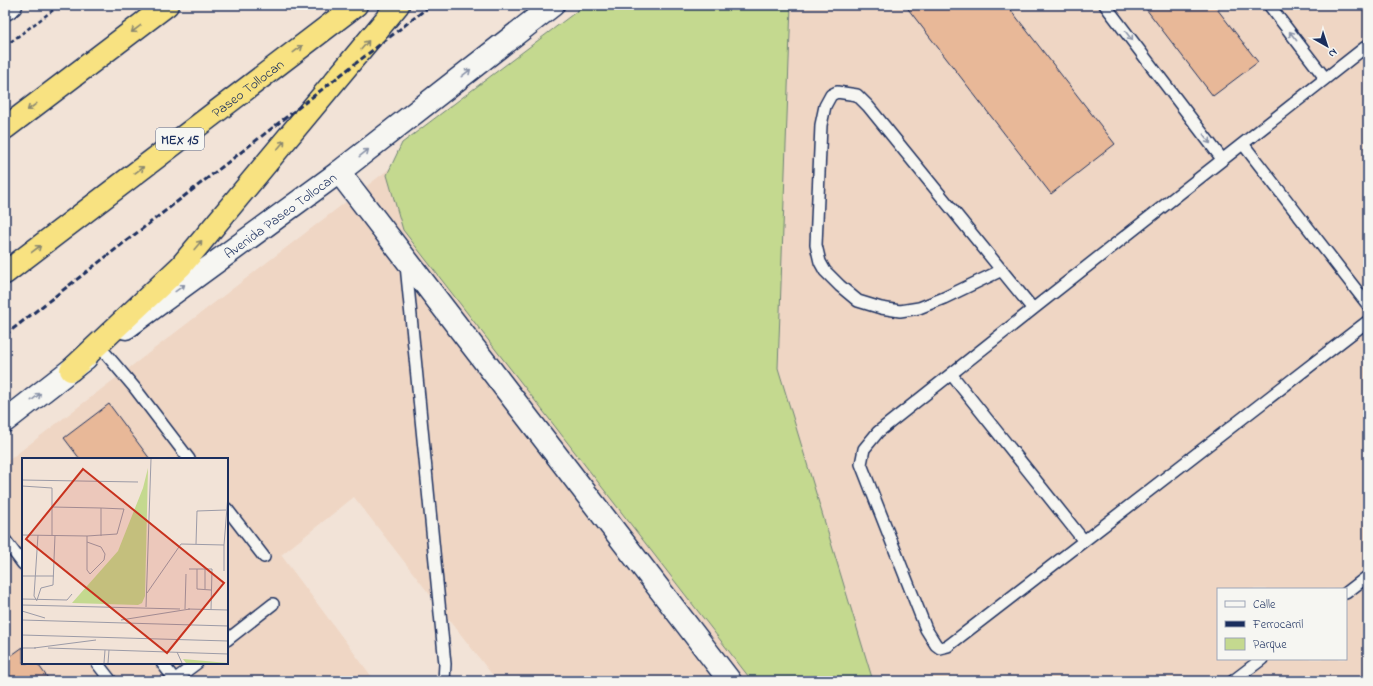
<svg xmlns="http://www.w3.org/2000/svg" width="1373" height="686" font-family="'Indie Flower',sans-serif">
<rect width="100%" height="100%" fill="#f2e3d7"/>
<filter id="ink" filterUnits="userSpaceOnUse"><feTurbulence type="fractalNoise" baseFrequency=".025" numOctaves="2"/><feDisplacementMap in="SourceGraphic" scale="8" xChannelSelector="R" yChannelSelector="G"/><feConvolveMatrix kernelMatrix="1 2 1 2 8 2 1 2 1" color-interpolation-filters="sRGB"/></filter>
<g filter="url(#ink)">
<path fill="#efd6c4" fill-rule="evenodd" d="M603 5H1368V681H497L354 497 281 555 375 681H5V463ZM23 459H227V663H23ZM1218 589H1346V659H1218Z"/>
<path fill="#c4d98f" stroke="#708476" d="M585 5H791L778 368 873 681H752L403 230 387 175 402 143Z"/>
<path fill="#e8b898" stroke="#1b2f5e" d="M905 5H1007L1115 144 1051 194Z
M1143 5H1214L1258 62 1213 96Z
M109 404 150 459H80L64 438Z
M23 647V663H37L50 681H5V660Z"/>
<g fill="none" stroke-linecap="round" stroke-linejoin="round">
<g stroke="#1b2f5e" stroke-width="14">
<path id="lane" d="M1105 5 1222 159
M1269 5 1325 78
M1243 144 1368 305
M406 265 445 664 444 681
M1002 270 944 298 919 308 900 311 881 308 858 301 840 286 825 271 820 262 816 245 821 125 825 106 831 95 837 92 857 95 868 106 1033 309 1368 45
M1033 309 878 432 864 449 861 464 926 629 936 645 940 648 948 646 1084 541
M100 347 134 387 189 459
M951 374 1084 541 1368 321
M227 509 264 557
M5 540 23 564
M1346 593 1368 576
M227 640 273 604
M97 663 111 681
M162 663 175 680
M173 681 197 663
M1233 681 1262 659"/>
</g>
<g stroke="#1b2f5e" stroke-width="25">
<path id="street" d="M339 172 730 681"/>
</g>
<g stroke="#1b2f5e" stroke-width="25">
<g id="secondary">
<path d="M5 9 11 5"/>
<path id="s1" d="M126 328 339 172 553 5"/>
<path d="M5 421 86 358"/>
</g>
</g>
<g stroke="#1b2f5e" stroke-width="25">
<g id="highway">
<path d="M5 128 167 5"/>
<path id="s2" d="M5 273 356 5"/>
<path d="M71 370 181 266 398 5"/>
</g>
</g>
<path stroke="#1b2f5e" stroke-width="2.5" stroke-dasharray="4 3" stroke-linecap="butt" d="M5 46 60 5"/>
<use href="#lane" stroke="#f6f6f2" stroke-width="11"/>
<use href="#street" stroke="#f6f6f2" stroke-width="22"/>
<use href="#secondary" stroke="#f6f6f2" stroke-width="22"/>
<use href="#highway" stroke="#f8e281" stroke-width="22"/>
<path stroke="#1b2f5e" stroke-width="3" stroke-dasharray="6 3" stroke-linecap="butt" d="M5 335 431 5"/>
</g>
<defs><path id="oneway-shaft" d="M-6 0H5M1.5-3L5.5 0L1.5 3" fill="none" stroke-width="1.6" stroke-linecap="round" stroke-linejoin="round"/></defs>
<g stroke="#8a8870">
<use href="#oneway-shaft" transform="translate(136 29) rotate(143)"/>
<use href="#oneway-shaft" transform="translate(365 45) rotate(-50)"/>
<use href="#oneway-shaft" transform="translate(298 49) rotate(-37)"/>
<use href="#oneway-shaft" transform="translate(32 107) rotate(143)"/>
<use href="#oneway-shaft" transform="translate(281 145) rotate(-50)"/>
<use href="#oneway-shaft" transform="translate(139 170) rotate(-37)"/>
<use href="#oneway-shaft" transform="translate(198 245) rotate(-50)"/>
<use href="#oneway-shaft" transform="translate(36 249) rotate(-37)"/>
</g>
<g stroke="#8892a8">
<use href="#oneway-shaft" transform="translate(1129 36) rotate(53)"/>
<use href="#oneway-shaft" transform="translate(1293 36) rotate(-128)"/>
<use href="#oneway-shaft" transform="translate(466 73) rotate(-38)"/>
<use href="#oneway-shaft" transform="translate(1207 139) rotate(53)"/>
<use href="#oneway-shaft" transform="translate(364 153) rotate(-38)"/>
<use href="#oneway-shaft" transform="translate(180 288) rotate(-36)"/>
<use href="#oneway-shaft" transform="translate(36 397) rotate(-38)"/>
</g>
</g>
<g text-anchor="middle" stroke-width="3.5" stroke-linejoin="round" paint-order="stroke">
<rect fill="#f6f6f2" stroke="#5d6b8a" stroke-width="1" x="156" y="128" width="48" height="22" rx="3"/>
<g font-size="13" font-weight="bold" fill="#1b2f5e">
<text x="180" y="144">MEX 15</text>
</g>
<g font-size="14" fill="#1b2f5e" stroke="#f6f6f2">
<text dy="5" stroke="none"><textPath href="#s2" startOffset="305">Paseo Tollocan</textPath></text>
<text dy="5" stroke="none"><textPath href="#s1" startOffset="191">Avenida Paseo Tollocan</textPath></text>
</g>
</g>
<g transform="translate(22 458)">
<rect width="206" height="206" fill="#f2e3d7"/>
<path d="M126 10 123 138 120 145 116 147 50 145 96 93 121 30ZM161 201 206 205H164Z" fill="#c4d98f"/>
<path fill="none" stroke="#9c9ba7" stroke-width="1" d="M0 22 116 24M0 28 30 30V77M30 49 79 50V78M0 77 65 78V112L68 116 82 102 83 96 79 89 65 84M65 78 95 76 102 51 79 50M174 86 175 53 204 52M167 111H190L189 152M175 111V131L189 132M202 113V87M0 118H32M183 131V111M125 135 159 86 202 87 206 37M0 141 45 142 50 136M15 142 19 130 31 127 33 77M15 143 12 138 16 77M0 147 158 151M124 149 129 1M163 151 164 116M166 151 206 152M0 153 23 160M0 162 206 168M99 162 168 151M0 177 206 183M0 190H14M12 190 74 182M26 190 206 196M155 194 160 205M82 205 83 192M86 205 87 192"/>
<path fill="#c8321e" fill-opacity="0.15" stroke="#c8321e" stroke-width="2" d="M61 11 202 125 145 195 4 81Z"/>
<rect width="206" height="206" fill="none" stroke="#1b2f5e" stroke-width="2"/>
</g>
<rect width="1373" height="686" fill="none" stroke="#f6f6f2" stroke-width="20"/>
<rect x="10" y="10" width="1353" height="666" fill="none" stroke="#1b2f5e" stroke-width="1.5" filter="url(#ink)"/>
<rect x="1217" y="588" width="130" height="72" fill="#f6f6f2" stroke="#9ea6b7"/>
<rect x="1225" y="601" width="20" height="6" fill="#f6f6f2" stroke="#9ea6b7"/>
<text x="1253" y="608" font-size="12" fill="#1b2f5e">Calle</text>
<rect x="1225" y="621" width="20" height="6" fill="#1b2f5e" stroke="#9ea6b7"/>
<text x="1253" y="628" font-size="12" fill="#1b2f5e">Ferrocarril</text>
<rect x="1225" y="638" width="20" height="12" fill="#c4d98f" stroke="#9ea6b7"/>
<text x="1253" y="648" font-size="12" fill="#1b2f5e">Parque</text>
<g transform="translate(1327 46) rotate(141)" stroke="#f6f6f2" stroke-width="3" paint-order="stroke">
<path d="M0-3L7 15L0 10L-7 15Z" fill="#1b2f5e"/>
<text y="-6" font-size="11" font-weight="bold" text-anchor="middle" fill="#1b2f5e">N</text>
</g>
</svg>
